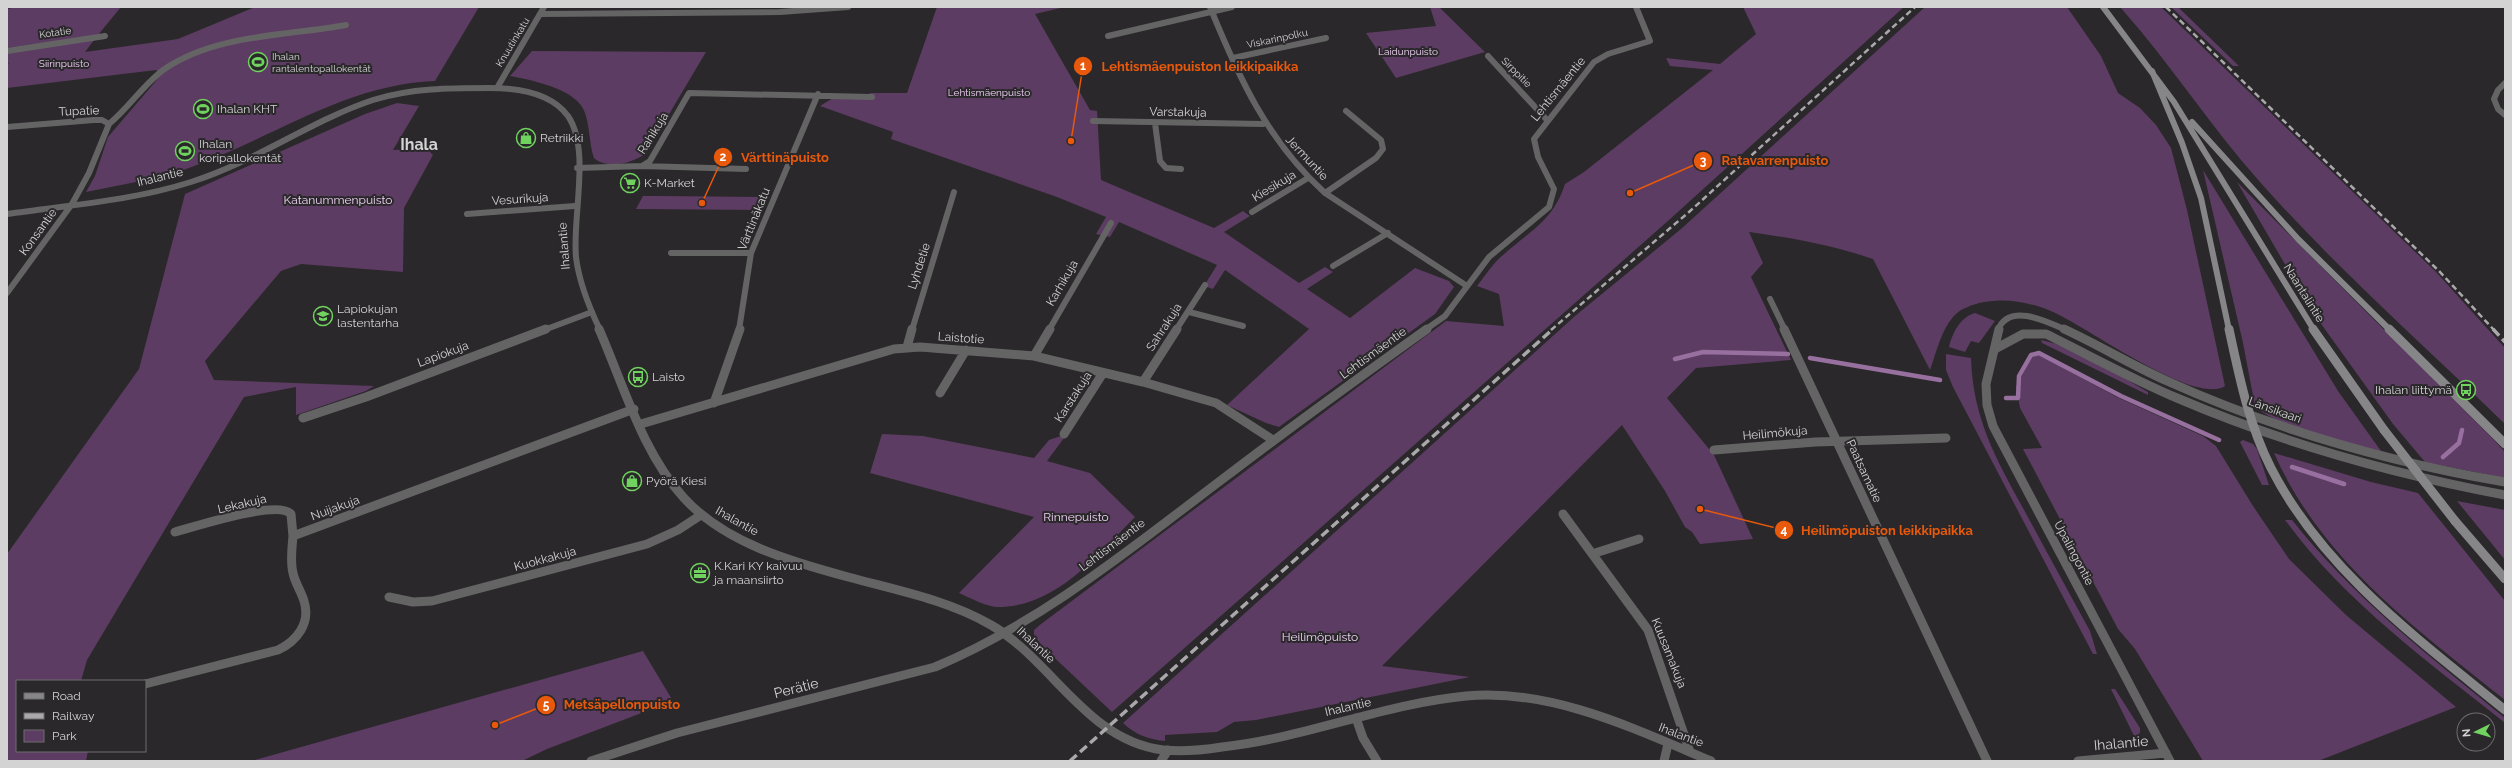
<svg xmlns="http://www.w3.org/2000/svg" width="2512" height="768" font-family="Raleway,sans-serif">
<rect width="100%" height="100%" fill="#2a282a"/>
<path fill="#5c3c62" d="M16 7H121L98 35 7 48V9Z
M255 7H479L435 81C346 84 271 139 189 168L166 176 86 192 95 176 108 137 161 75 156 70 7 88V65L9 63H7V53L94 40 85 52 178 39Z
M937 7H1065L1035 14 1090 110 1097 111 1101 180 1214 228 1243 211 1250 216 1224 232 1299 283 1325 267 1333 272 1307 289 1350 318 1415 268 1449 281 1454 287 1435 314 1279 427 1266 423 1227 405 1309 329 1225 270 1213 289 1204 286 1217 265 1119 222 1110 237 1096 234 1106 217 1057 197 891 139 893 132 820 106 833 98H868L870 93H907Z
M1430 7H1439L1485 52 1396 78 1366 33 1436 26Z
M1743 7H1904L1669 220 1112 712 1043 647 1034 635V630L1041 624 1446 321 1504 326 1499 294 1477 286C1485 276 1493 263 1503 255 1531 230 1553 221 1565 184L1584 172 1713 70 1670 66 1666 58 1720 64 1756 34Z
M1925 7H2067L2101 56 2118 93 2140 108 2156 125 2171 148 2187 210 2225 386C2194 406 2086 326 2053 312 2030 302 2004 297 1979 303 1969 306 1960 309 1953 317 1941 331 1936 353 1930 370L1873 259C1832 245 1792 238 1749 232L1763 263 1751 277 1791 360 1696 368 1667 398 1714 455 1753 539 1700 544 1692 532 1685 527 1665 491 1622 425 1382 666 1470 677 1256 720 1234 722 1217 732 1165 735V741C1147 739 1136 735 1123 723L1575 316 1681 229Z
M2120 7H2161L2436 272 2505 348V424C2423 344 2336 268 2260 182 2210 126 2170 63 2120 7Z
M2171 7H2178L2239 66H2233Z
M532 51 706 52 646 153C634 163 607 170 594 158 589 144 590 127 585 113 578 89 531 80 510 76Z
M397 103 419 106 393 150 426 148 433 155 404 208 403 272 301 264 281 271 205 361 214 380 374 386 366 391 296 415V387L244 397 87 660 81 681H17V751H88L86 761H7V554L139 369 185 194 365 114Z
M2203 170 2338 391 2381 451C2355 446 2271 425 2255 406L2243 343Z
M2237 182 2493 439 2505 452V478L2425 462 2393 424 2314 314Z
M643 196H660L768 197 763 210 636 209Z
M1975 313 1995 321 1979 343 1971 341 1965 352 1949 347C1952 334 1960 317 1975 313Z
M2041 340C2074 346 2119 375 2148 392V395L2042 343Z
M2034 352 2117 397 2203 436 2216 446 2253 506 2289 559 2346 615 2456 707 2318 761H2203L2135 649 2118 629 2023 449 2042 448 2020 408 2016 387Z
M1946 354 1971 358C1973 422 1999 464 2029 519 2049 556 2069 593 2090 631L2097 654H2093L1953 387 1946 370Z
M882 434 923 436 1034 458 1049 440 1067 434 1047 461 1090 473 1135 517C1097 555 1056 608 996 607 985 606 970 598 959 593L1034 517 870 473Z
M2243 440 2253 444 2257 449 2269 485H2262L2240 442Z
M2274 453 2371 482 2418 493 2505 601V700C2416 629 2321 560 2274 453Z
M2457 501 2505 510V560Z
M2285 520H2292C2353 597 2429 656 2505 718V723C2427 661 2344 601 2285 520Z
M643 651 673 701 547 749 522 761H251Z
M2111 689H2115L2140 728V732L2136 740Z"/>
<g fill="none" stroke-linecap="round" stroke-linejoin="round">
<path stroke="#97709f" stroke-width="4.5" d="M1810 358 1940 380
M1675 359 1703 352 1788 354
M2006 398H2018L2019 376 2031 355 2039 353 2121 396 2219 440
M2443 457 2459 443 2462 430
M2292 467 2344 484"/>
<path stroke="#656465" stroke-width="6" d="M1210 7C1239 78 1267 140 1325 193L1467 286
M540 14 780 12 848 7
M1108 36 1232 7
M7 51 105 36
M1488 56 1547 120
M1233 58 1326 38
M2505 83 2498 90 2494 99 2498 109 2505 115
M497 88 544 7
M1093 121 1263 124
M1155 123 1160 161 1166 168 1181 169
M109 124C130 107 144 83 166 68 217 34 287 36 346 25
M7 127 94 120H102L109 124 89 173 72 204
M642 166 746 169
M577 168 642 166 650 161 689 93 872 97
M1325 193 1376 158 1383 149 1381 140 1346 111
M1252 212 1308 178
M467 214 575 206
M671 253H751
M1333 266 1388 233
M1770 299 1785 330
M1189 312 1243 326
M544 330 592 312
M739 330 751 253 818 94
M912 330 954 192
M1049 330 1111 223
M1176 330 1205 285
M1425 330 1445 316 1489 257 1549 207 1554 189 1538 157 1534 139 1594 62 1608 54 1650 41 1636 7"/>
<path stroke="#656465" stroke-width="9" d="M1784 329 1987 761
M907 347 912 329
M1034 356 1050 329
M1143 382 1177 329
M940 393 966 350
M714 403 740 329
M303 418 366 397 546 329
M641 424 894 349 920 347 1034 356 1143 382 1216 403 1273 440
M1064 434 1103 373
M1714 450 1815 442 1946 438
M1563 514 1648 630 1690 752
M175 532C194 527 278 499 291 514L293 536
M1592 554 1639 539
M389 597 413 602 432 601 647 544 678 530 701 515
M145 684 278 650C297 641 311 623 304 601 301 591 295 583 293 573 290 561 292 548 293 536L634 409
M1356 718 1363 738 1377 761
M591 761 677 733 935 667C1040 623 1130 549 1220 481 1288 429 1357 379 1427 329
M1161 761 1168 750
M1664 761 1668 744"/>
<path stroke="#656465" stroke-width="6" d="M7 214C69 205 131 201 191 182 255 162 310 121 373 100 411 88 451 88 490 88 517 88 551 93 568 116 591 150 572 217 576 257 579 283 589 307 600 330
M7 293 72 204
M1998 330C2009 302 2048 322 2066 330"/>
<path stroke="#656465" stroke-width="9" d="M599 329C624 386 642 452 684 498 725 543 792 562 848 577 896 590 948 600 991 625 1052 660 1087 741 1163 750 1182 752 1203 750 1222 747 1305 738 1383 704 1466 696 1551 688 1635 729 1711 761
M1999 329 1986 384 1987 405 1993 426 2170 761
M2064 329C2099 345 2131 365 2167 381 2274 429 2389 462 2505 482
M1995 349 2023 334H2046C2089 355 2132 379 2177 398 2282 443 2393 474 2505 495
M2078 761 2166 753"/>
<path stroke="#868587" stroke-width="6" d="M2103 7 2174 102 2314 330
M2152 71 2182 143 2201 198 2229 330
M2192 122 2298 239 2390 330"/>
<path stroke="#868587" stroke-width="9" d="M2229 329C2239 376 2249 425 2271 468 2323 570 2418 639 2505 710
M2313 329 2384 430
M2389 329 2505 444
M2455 521 2505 579"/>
<path stroke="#aaa8aa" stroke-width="2.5" stroke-dasharray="6 3.5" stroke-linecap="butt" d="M2166 7 2440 272 2494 330
M1551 330 1689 212 1915 7"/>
<path stroke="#aaa8aa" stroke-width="3.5" stroke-dasharray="9 4.5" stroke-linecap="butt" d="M2493 329 2505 342
M1070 761 1553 329"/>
<path stroke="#868587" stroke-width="9" d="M2384 430 2455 521"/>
</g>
<defs>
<g id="stadium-ring" transform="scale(1)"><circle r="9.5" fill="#2a282a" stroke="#70d35f" stroke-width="1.5"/><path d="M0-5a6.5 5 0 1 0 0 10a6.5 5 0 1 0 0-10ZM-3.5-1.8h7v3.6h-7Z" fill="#70d35f"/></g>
<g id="shop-ring" transform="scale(1)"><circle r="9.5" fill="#2a282a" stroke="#70d35f" stroke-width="1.5"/><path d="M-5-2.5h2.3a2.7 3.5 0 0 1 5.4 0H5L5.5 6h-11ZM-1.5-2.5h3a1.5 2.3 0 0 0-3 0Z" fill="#70d35f"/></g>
<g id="supermarket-ring" transform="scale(1)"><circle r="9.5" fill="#2a282a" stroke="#70d35f" stroke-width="1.5"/><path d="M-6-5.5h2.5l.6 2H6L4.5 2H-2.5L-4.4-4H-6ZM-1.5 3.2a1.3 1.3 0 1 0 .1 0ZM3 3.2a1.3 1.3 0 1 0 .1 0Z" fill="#70d35f"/></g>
<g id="school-ring" transform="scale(1)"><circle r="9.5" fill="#2a282a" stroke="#70d35f" stroke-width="1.5"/><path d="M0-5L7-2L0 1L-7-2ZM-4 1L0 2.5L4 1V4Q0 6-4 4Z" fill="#70d35f"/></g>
<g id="bus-ring" transform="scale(1)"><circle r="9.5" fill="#2a282a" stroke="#70d35f" stroke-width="1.5"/><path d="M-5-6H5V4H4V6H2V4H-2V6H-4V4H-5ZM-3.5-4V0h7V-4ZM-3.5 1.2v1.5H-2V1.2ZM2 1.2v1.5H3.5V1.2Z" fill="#70d35f"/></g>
<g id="office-ring" transform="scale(1)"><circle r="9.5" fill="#2a282a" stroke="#70d35f" stroke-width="1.5"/><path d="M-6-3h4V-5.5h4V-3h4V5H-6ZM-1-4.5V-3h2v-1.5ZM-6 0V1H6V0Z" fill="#70d35f"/></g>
</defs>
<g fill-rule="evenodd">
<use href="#stadium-ring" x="258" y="62"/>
<use href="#stadium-ring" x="203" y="109"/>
<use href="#shop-ring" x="526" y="138"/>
<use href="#stadium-ring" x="185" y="151"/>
<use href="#supermarket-ring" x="630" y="183"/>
<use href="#school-ring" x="323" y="316"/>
<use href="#bus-ring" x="638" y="377"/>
<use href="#bus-ring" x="2466" y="390"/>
<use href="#shop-ring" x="632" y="481"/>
<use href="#office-ring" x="700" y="573"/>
</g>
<g text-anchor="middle" stroke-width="4" stroke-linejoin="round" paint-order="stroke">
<g font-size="10" fill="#d4d3d4" stroke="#2a282a">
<text transform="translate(55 32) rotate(-8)" y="4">Kotatie</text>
<text transform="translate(1277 38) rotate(-12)" y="4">Viskarinpolku</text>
<text transform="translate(512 42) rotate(-59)" y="4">Knuutinkatu</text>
<text transform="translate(1517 72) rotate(45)" y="4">Sirppitie</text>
</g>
<g font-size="10" fill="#f0d1f6" stroke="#2a282a">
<text x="1408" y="55">Laidunpuisto</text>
<text x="64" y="67">Siirinpuisto</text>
<text x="989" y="96">Lehtismäenpuisto</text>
</g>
<g font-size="10" fill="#d4d3d4" stroke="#2a282a" text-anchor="start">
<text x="272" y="60">Ihalan<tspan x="272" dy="12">rantalentopallokentät</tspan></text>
</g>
<g font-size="12" fill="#d4d3d4" stroke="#2a282a">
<text transform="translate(1558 89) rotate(-51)" y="4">Lehtismäentie</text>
<text transform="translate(79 111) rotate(-2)" y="4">Tupatie</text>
<text transform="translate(1178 112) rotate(1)" y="4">Varstakuja</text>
<text transform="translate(653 133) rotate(-58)" y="4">Rahikuja</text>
<text transform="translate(1307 158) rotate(47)" y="4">Jermuntie</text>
<text transform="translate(160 177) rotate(-14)" y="4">Ihalantie</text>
<text transform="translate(1274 186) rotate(-31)" y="4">Kiesikuja</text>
<text transform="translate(520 199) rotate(-4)" y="4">Vesurikuja</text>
<text transform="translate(754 219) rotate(-68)" y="4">Värttinäkatu</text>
<text transform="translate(38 232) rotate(-54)" y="4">Konsantie</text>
<text transform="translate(564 246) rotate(-94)" y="4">Ihalantie</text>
<text transform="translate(919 266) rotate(-72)" y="4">Lyhdetie</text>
<text transform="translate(1062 283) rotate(-60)" y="4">Karhikuja</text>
<text transform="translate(2304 293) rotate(58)" y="4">Naantalintie</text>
<text transform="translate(1164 327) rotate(-57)" y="4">Sahrakuja</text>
<text transform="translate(961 338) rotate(4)" y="4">Laistotie</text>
<text transform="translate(1373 353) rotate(-36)" y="4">Lehtismäentie</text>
<text transform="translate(443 354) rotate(-20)" y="4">Lapiokuja</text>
<text transform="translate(1073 397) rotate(-57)" y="4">Karstakuja</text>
<text transform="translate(2275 410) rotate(20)" y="4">Länsikaari</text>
<text transform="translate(1775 433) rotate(-5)" y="4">Heilimökuja</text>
<text transform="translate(1864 471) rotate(65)" y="4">Paatsamatie</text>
<text transform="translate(242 504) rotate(-13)" y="4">Lekakuja</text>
<text transform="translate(335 508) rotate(-20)" y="4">Nuijakuja</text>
<text transform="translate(737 521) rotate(29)" y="4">Ihalantie</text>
<text transform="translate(1112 545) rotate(-37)" y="4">Lehtismäentie</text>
<text transform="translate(2074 553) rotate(62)" y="4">Upalingontie</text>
<text transform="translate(545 559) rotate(-15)" y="4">Kuokkakuja</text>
<text transform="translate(1036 645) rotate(43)" y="4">Ihalantie</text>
<text transform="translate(1669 653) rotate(68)" y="4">Kuusamakuja</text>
<text transform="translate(1348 707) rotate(-13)" y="4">Ihalantie</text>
<text transform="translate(1681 735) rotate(21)" y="4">Ihalantie</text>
</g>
<g font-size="12" fill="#d4d3d4" stroke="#2a282a" text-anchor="start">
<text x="217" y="113">Ihalan KHT</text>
<text x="540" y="142">Retriikki</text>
<text x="199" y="148">Ihalan<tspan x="199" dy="14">koripallokentät</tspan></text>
<text x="644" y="187">K-Market</text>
<text x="337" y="313">Lapiokujan<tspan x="337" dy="14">lastentarha</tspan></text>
<text x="652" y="381">Laisto</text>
<text x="2452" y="394" text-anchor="end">Ihalan liittymä</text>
<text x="646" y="485">Pyörä Kiesi</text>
<text x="714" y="570">K.Kari KY kaivuu<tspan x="714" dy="14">ja maansiirto</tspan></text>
</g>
<g font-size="12" fill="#f0d1f6" stroke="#2a282a">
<text x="338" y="204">Katanummenpuisto</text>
<text x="1076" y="521">Rinnepuisto</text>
<text x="1320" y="641">Heilimöpuisto</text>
</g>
<g font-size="14" fill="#d4d3d4" stroke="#2a282a">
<text transform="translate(796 688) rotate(-14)" y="5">Perätie</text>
<text transform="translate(2121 743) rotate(-5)" y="5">Ihalantie</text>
</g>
<g font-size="16" font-weight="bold" fill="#d4d3d4" stroke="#2a282a">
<text x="419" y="150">Ihala</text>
</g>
</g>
<path fill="none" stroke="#e8590c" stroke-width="1.5" d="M1071 141L1083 66M702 203L723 157M1630 193L1703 161M1700 509L1784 530M495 725L546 705"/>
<g fill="#e8590c" stroke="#2a282a" stroke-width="1.5">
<circle cx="1071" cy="141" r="4"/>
<circle cx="702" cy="203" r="4"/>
<circle cx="1630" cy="193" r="4"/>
<circle cx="1700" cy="509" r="4"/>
<circle cx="495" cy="725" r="4"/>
<circle cx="1083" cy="66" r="10"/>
<circle cx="723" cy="157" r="10"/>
<circle cx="1703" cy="161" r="10"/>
<circle cx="1784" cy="530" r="10"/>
<circle cx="546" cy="705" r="10"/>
</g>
<g font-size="12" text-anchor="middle" font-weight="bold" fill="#fff">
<text x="1083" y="70">1</text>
<text x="723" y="161">2</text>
<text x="1703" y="165">3</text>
<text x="1784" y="534">4</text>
<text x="546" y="709">5</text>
</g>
<g font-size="13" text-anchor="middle" font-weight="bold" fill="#e8590c" stroke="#2a282a" stroke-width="4" stroke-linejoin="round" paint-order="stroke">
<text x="1200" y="71">Lehtismäenpuiston leikkipaikka</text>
<text x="785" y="162">Värttinäpuisto</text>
<text x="1775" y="165">Ratavarrenpuisto</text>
<text x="1887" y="535">Heilimöpuiston leikkipaikka</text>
<text x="622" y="709">Metsäpellonpuisto</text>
</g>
<rect width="2512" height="768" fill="none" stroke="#d4d3d4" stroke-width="16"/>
<rect x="16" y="680" width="130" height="72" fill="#2a282a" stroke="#6e6c6e"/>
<rect x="24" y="693" width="20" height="6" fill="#868587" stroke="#6e6c6e"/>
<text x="52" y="700" font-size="12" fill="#d4d3d4">Road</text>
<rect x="24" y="713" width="20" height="6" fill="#aaa8aa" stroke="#6e6c6e"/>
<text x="52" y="720" font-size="12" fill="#d4d3d4">Railway</text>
<rect x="24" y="730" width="20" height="12" fill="#5c3c62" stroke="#6e6c6e"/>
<text x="52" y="740" font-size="12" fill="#d4d3d4">Park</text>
<g transform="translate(2476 732) rotate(265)"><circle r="19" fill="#2a282a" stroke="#6e6c6e"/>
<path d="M0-3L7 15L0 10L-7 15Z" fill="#70d35f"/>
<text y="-6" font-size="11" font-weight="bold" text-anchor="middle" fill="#d4d3d4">N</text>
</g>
</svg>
